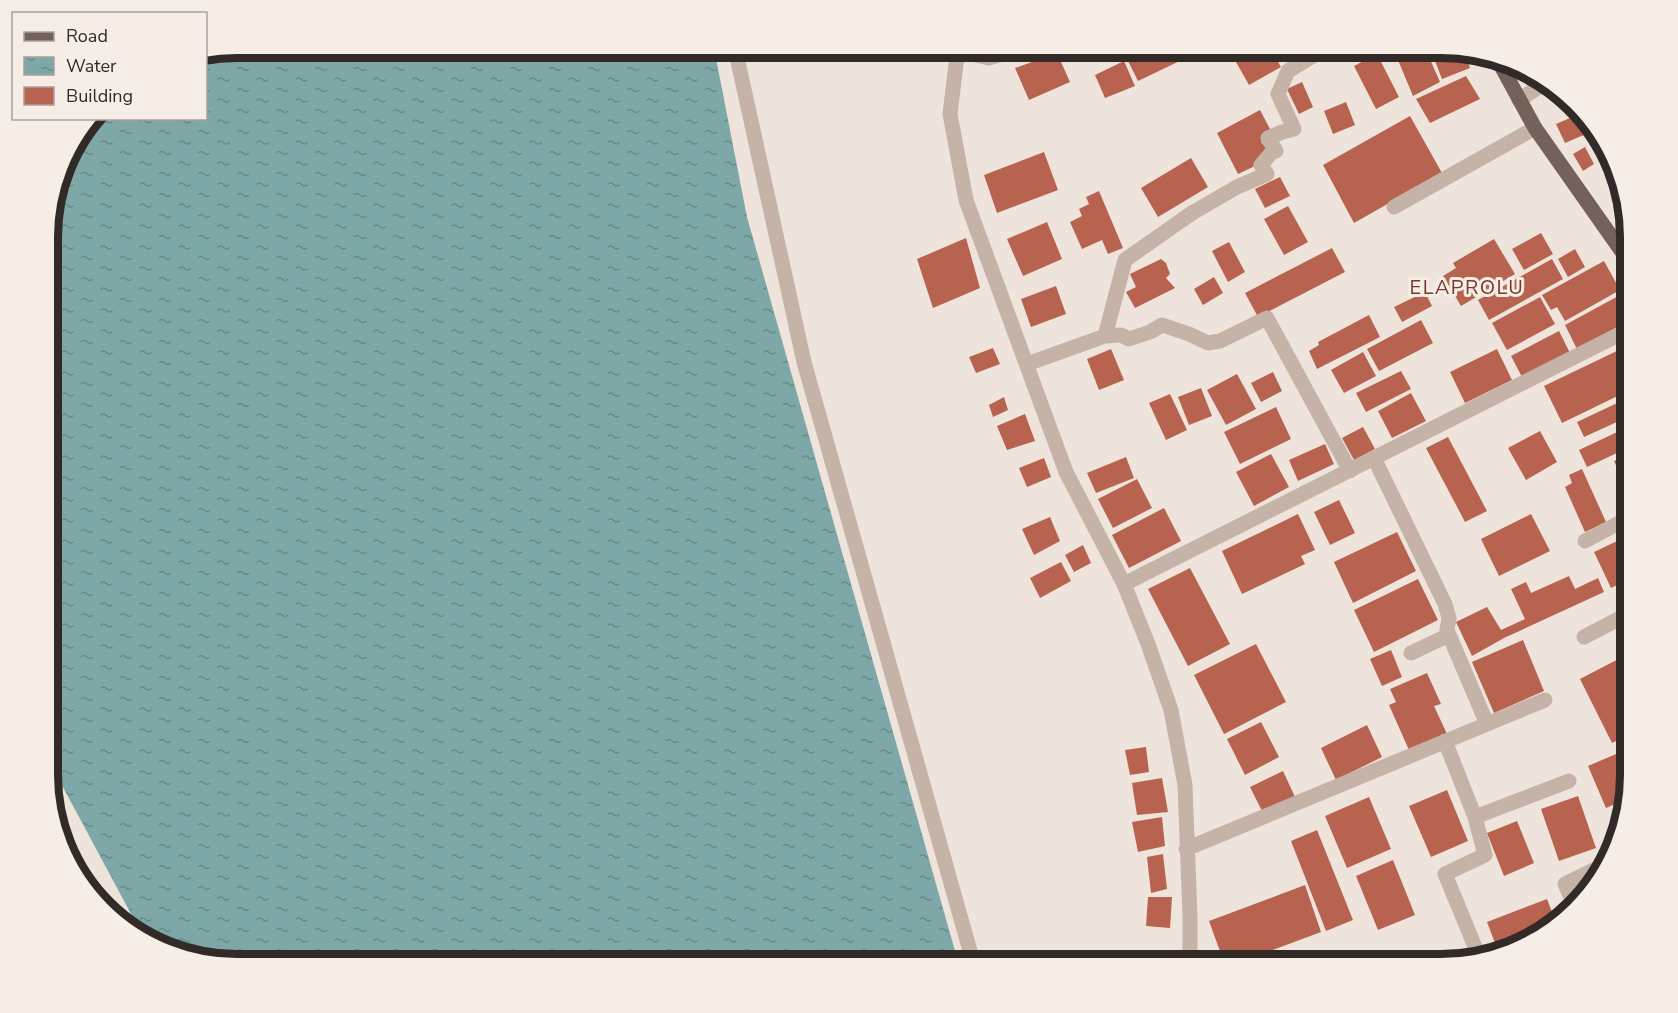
<svg xmlns="http://www.w3.org/2000/svg" width="1678" height="1013" font-family="'Nunito Sans',sans-serif">
<defs>
<pattern id="water-ripples" width="26" height="14" patternUnits="userSpaceOnUse" patternTransform="scale(1.5)"><rect width="26" height="14" fill="#7da8a7"/><path d="M2 4q2-2 4 0t4 0M15 11q2-2 4 0t4 0" fill="none" stroke="#678988"/></pattern>
</defs>
<rect width="100%" height="100%" fill="#eee4db"/>
<path fill="url(#water-ripples)" d="M238 48H714L747 217 959 965H237L145 940 50 763V213L68 153 95 119 206 118V54Z"/>
<path fill="#b76350" d="M1147 48H1181L1186 58 1138 81 1127 59Z
M1228 48H1270L1281 67 1249 85Z
M1292 48H1315L1297 57Z
M1393 48H1425L1440 82 1413 96Z
M1457 52 1465 54 1470 68 1442 79 1435 61Z
M1057 53 1070 82 1029 100 1015 68Z
M1377 54 1399 97 1376 109 1354 66Z
M1124 61 1135 86 1105 98 1095 75Z
M1466 76 1480 99 1430 123 1416 99Z
M1302 82 1313 107 1299 114 1287 89Z
M1562 100 1575 114 1569 117Z
M1346 102 1355 125 1333 134 1324 111Z
M1260 110 1270 129 1261 142 1267 149 1255 166 1238 174 1217 133Z
M1577 115 1593 131 1565 143 1556 124Z
M1410 116 1442 173 1354 223 1323 165Z
M1585 147 1594 164 1583 171 1573 154Z
M1044 152 1058 190 997 213 984 175Z
M1191 158 1208 187 1158 217 1141 188Z
M1280 177 1290 196 1265 208 1255 189Z
M1099 191 1123 248 1108 254 1102 240 1082 249 1070 222 1082 216 1079 209 1089 204 1086 197Z
M1288 206 1308 242 1284 255 1264 219Z
M1626 212 1630 225V235L1625 237 1616 216Z
M1047 222 1062 259 1023 276 1007 239Z
M1541 233 1553 254 1524 270 1512 249Z
M966 238 980 288 933 308 917 259Z
M1494 239 1515 274 1461 306 1443 276 1456 268 1453 263Z
M1229 242 1245 272 1228 282 1212 251Z
M1332 248 1345 272 1258 317 1245 293Z
M1575 249 1585 267 1568 277 1558 259Z
M1161 259 1166 263 1170 274 1166 278 1175 288 1135 308 1126 292 1136 287 1130 274Z
M1552 259 1563 279 1489 320 1478 300Z
M1604 261 1620 290 1565 321 1557 307 1551 310 1542 295Z
M1214 277 1223 293 1203 305 1194 289Z
M1056 286 1066 314 1031 327 1021 299Z
M1425 292 1432 306 1402 322 1394 307Z
M1622 294 1630 309V323L1578 351 1565 325Z
M1540 297 1555 324 1507 350 1492 323Z
M1369 315 1380 337 1317 369 1309 351 1319 345 1318 342Z
M1421 320 1433 343 1379 371 1367 349Z
M1559 331 1570 353 1522 377 1511 356Z
M993 348 1000 364 976 373 969 357Z
M1111 349 1124 380 1099 390 1087 359Z
M1497 349 1512 380 1465 403 1450 372Z
M1621 349 1630 368V390L1562 423 1544 386Z
M1363 352 1376 376 1344 393 1331 370Z
M1401 371 1411 389 1366 412 1356 393Z
M1273 372 1282 391 1261 402 1251 383Z
M1237 374 1256 409 1226 425 1207 390Z
M1201 388 1212 416 1189 425 1178 397Z
M1411 393 1426 421 1392 438 1378 411Z
M1170 394 1187 430 1166 440 1149 403Z
M1004 397 1008 410 993 417 989 405Z
M1630 397V416L1584 437 1577 422Z
M1276 407 1291 439 1240 464 1224 432Z
M1025 414 1035 441 1007 450 997 426Z
M1630 426V447L1587 467 1579 450Z
M1363 427 1375 449 1354 460 1342 438Z
M1540 431 1557 462 1526 480 1508 448Z
M1448 437 1487 511 1465 522 1426 448Z
M1325 444 1334 464 1298 481 1289 460Z
M1271 454 1289 487 1254 506 1236 472Z
M1630 454V496L1614 461Z
M1126 457 1134 478 1096 493 1087 473Z
M1044 458 1051 477 1027 487 1019 468Z
M1582 469 1606 522 1585 532 1565 487 1572 483 1569 475Z
M1137 479 1152 508 1113 528 1098 499Z
M1339 500 1355 533 1330 545 1314 512Z
M1164 508 1181 541 1129 568 1112 535Z
M1298 514 1315 550 1301 556 1305 564 1242 594 1222 551Z
M1531 514 1550 551 1499 576 1481 539Z
M1050 517 1060 541 1034 555 1022 529Z
M1397 532 1416 571 1353 603 1334 562Z
M1630 535V579L1611 588 1594 552Z
M1083 545 1091 563 1074 572 1065 555Z
M1061 562 1071 581 1040 598 1030 578Z
M1190 568 1230 644 1188 666 1148 589Z
M1569 576 1575 589 1598 578 1604 592 1504 638 1472 656 1456 622 1487 607 1501 630 1525 619 1511 589 1526 582 1531 593Z
M1418 579 1438 620 1374 652 1354 610Z
M1523 640 1544 691 1494 713 1472 662Z
M1256 644 1286 702 1224 734 1194 675Z
M1391 650 1402 677 1382 686 1370 659Z
M1630 653V734L1612 743 1580 679Z
M1427 673 1441 704 1434 706 1447 734 1409 750 1389 705 1396 702 1390 689Z
M1261 722 1279 757 1245 775 1227 739Z
M1367 725 1382 757 1336 780 1321 748Z
M1146 747 1149 772 1130 775 1125 750Z
M1630 748V787L1626 799 1606 808 1588 766Z
M1283 771 1295 797 1263 813 1250 787Z
M1162 778 1168 812 1137 815 1132 783Z
M1447 790 1468 841 1431 857 1409 806Z
M1578 796 1596 848 1559 861 1541 809Z
M1369 797 1391 849 1347 868 1325 816Z
M1162 817 1165 846 1138 852 1132 822Z
M1517 821 1534 863 1504 876 1487 833Z
M1619 821 1618 827 1616 833 1612 825Z
M1317 830 1353 920 1326 931 1291 841Z
M1163 854 1167 889 1151 893 1147 857Z
M1393 860 1415 915 1378 930 1356 876Z
M1305 885 1321 932 1232 965H1225L1209 921Z
M1148 897H1172L1170 928 1146 926Z
M1547 899 1555 920 1535 939 1498 951 1487 922Z"/>
<g fill="none" stroke-linecap="round" stroke-linejoin="round">
<path stroke="#c5b3a8" stroke-width="15" d="M735 48 804 362 974 965
M958 48 950 114 966 200 1066 472 1124 584 1148 644 1171 710 1185 785 1190 916V965
M957 51 989 58 1023 48
M1519 100 1545 83
M1394 207 1535 128
M1105 336 1121 335 1129 339 1150 332 1162 325 1189 334 1208 343 1220 341 1267 318 1350 471
M1027 364 1105 336 1125 260 1192 213 1237 187 1267 174 1261 165 1272 152 1276 151 1268 138 1282 132 1294 129 1278 94 1288 71 1326 48
M1374 458 1445 604 1449 618 1447 630 1487 724
M1585 541 1630 517
M1124 584 1630 329
M1584 637 1630 613
M1411 653 1449 635
M1445 741 1475 817
M64 838 91 891
M1186 849 1545 700
M1573 902 1565 884 1606 864
M1491 953V951L1478 954 1445 874 1485 855 1475 817 1569 781"/>
<path stroke="#73615a" stroke-width="15" d="M1500 64 1535 128 1630 263"/>
</g>
<g text-anchor="middle" stroke-width="6" stroke-linejoin="round" paint-order="stroke">
<g font-size="20" letter-spacing="1.5" fill="#78382a" stroke="#f6eee6">
<text x="1467" y="294">ELAPROLU</text>
</g>
</g>
<path d="M0 0H1678V1013H0ZM237 58H1441A179 179 0 0 1 1620 237V775A179 179 0 0 1 1441 954H237A179 179 0 0 1 58 775V237A179 179 0 0 1 237 58Z" fill="#f6eee6" fill-rule="evenodd"/>
<path fill="none" stroke="#322a27" stroke-width="8" d="M237 58H1441A179 179 0 0 1 1620 237V775A179 179 0 0 1 1441 954H237A179 179 0 0 1 58 775V237A179 179 0 0 1 237 58Z"/>
<rect x="12" y="12" width="195" height="108" fill="#f6eee6" stroke="#a8a09a" stroke-width="1.5"/>
<rect x="24" y="32" width="30" height="9" fill="#73615a" stroke="#a8a09a" stroke-width="1.5"/>
<text x="66" y="42" font-size="18" fill="#322a27">Road</text>
<rect x="24" y="57" width="30" height="18" fill="url(#water-ripples)" stroke="#a8a09a" stroke-width="1.5"/>
<text x="66" y="72" font-size="18" fill="#322a27">Water</text>
<rect x="24" y="87" width="30" height="18" fill="#b76350" stroke="#a8a09a" stroke-width="1.5"/>
<text x="66" y="102" font-size="18" fill="#322a27">Building</text>
</svg>
